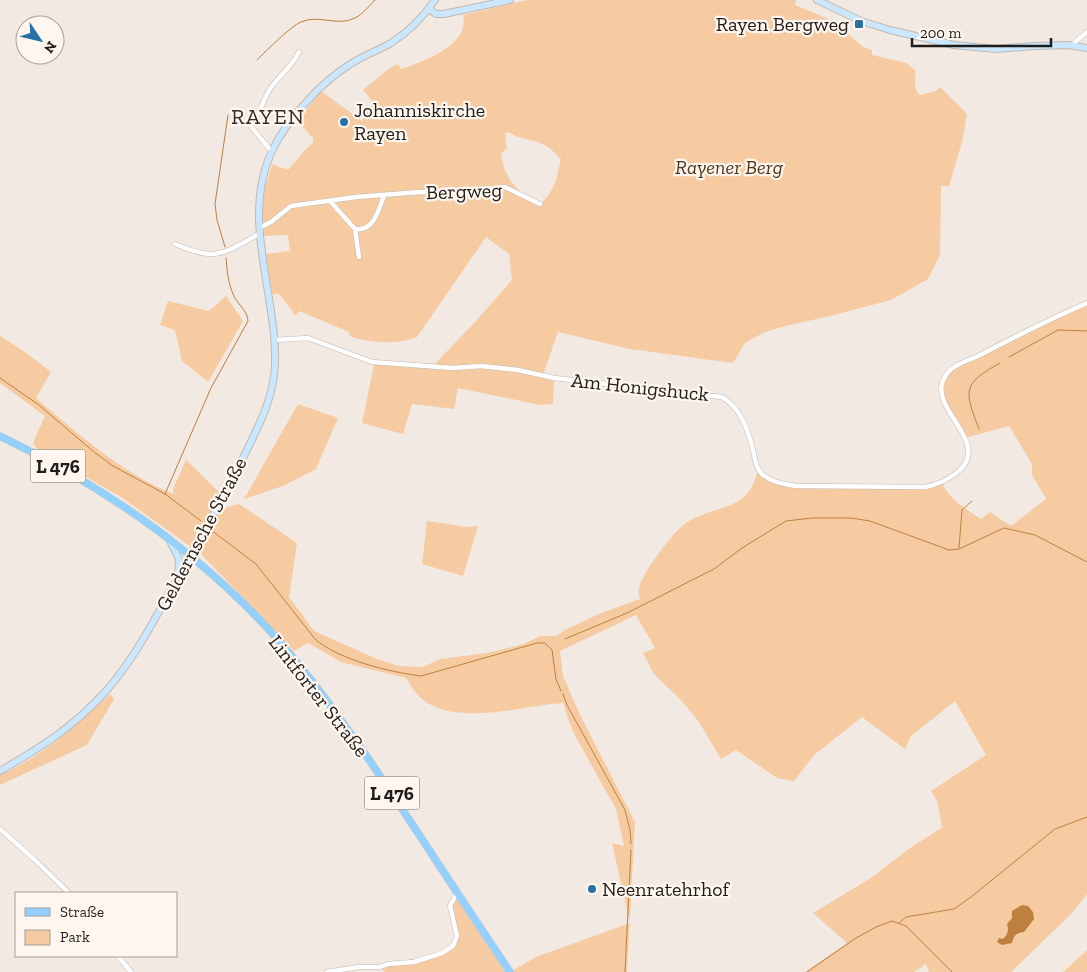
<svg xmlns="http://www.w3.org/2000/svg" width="1087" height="972" font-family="'Zilla Slab',serif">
<rect width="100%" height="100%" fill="#f2e9e2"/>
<path fill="#f6cba2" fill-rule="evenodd" d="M527 0H796L795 5 833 21 863 47 872 50V55L906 63 916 71C915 79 913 89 920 95L936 91 940 87 967 114 962 142 949 186H941L940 255 928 279 891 300 830 316 781 327 763 333 745 343 733 363 630 349 558 332 543 375 554 378 553 404 540 405 458 388 454 409 412 404 403 434 362 423 374 365 383 360 382 363 433 366 475 322 512 280 509 254 486 237 417 337C396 345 373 343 351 337L349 332 299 311 296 316 279 294H272L266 254 290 251 288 235 264 236 262 199 272 164 288 170 304 151 313 143V138L303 127 305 124 299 119 321 91 362 121 373 102 363 90 391 67 398 64 401 69C422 62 471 45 463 15ZM508 132C522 140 529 138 542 144 550 147 555 153 561 159L556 180 550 193 540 205C518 193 504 179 501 153L507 149 505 133Z
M226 296 243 321 208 382 182 361 175 330 160 325 168 301 209 311Z
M1087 304V894L1070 915 1011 972H929L926 964 914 972H805L847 943 813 913 871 878 910 848 946 825 942 827 937 801 931 791 986 755 955 701 911 736 905 749 862 717 814 755 794 781 777 778 736 750 721 759 699 722 681 700 654 674 643 653 655 648 636 615 560 651 563 676 580 715 635 822 627 972H385L380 967 414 962 442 953 456 941 450 906 457 893 510 972 536 957 630 923 612 843 624 846 616 809 573 732 563 703C523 705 449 730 417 694 413 690 410 684 406 678L341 662 308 643 294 651 201 554 121 497 37 449 33 443 45 416 0 383V336L25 352 51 372 36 398C79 435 121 472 173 494V489L186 460 221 494 215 504 220 509 239 504 297 543 289 597 314 631 377 659 399 666 423 667 440 659 487 653 524 644 540 636H556L567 629 599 614 640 599C639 595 638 592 639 588 642 573 673 532 686 523 716 503 749 514 758 469L763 475 788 485 925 487 942 482C947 498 967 510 981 519L990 512 1011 526 1046 499 1032 475V464L1009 426 965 438 946 405 942 382 956 366Z
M298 404 338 418 316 469 283 486 244 499Z
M427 521 467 527 478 526 463 576 422 564Z
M110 694 114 699 87 745 0 785V775C42 757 77 725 110 694Z
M1087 950V972H1063Z"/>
<path fill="#be803f" d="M1022 905 1028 906 1033 912 1034 919 1024 932C1016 933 1014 935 1012 943L1002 945 997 942 999 938 1003 939C1008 934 1009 930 1007 924L1012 918V911Z"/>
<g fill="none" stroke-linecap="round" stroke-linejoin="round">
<path stroke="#be803f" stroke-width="1" d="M257 60C266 51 291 26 301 22 318 14 338 27 355 18 363 14 369 6 375 0
M225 247 217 220 215 204 228 115
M1009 357 1058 330 1087 331
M0 378 39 405 94 452 113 466 165 494 201 521
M979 429C964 390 962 384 1000 363
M165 494 211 388 248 321C248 311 236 303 233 294 228 282 227 270 226 258
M211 530 256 564 315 639C339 660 390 672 421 676L537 643H545L552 650 556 679 561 691
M959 548 962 510 972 501
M565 639 627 613 714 569 742 548 786 521 812 518H851L870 521 949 550 959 549 1004 528 1035 535 1087 562
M563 694 567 705 625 810 630 830 631 844
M899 923 906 917 954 909 971 897 1055 829 1087 817
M625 972 631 850
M807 972 856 938 876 927 892 921 906 926 952 972"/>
<g stroke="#c1b9b2" stroke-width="5.5">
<path id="minor" d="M1074 46 1075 42 1087 32
M272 152 249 124C261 115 263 98 272 86 281 74 293 65 299 52
M330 201 355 229C374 232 378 210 384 196
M259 228 271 222 291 206 356 197 420 192 446 193 505 187 540 204
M355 229 359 257
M175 244C217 262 222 254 259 234
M275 340 308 338 372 362 453 368 481 366 518 370 554 378 722 397C741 408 748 430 753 450 755 459 756 469 763 475 773 483 786 485 797 486L925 487C939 484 948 480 959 471 993 440 923 407 946 375 952 365 967 361 978 356 1014 337 1050 319 1087 303
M0 829 35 860 69 893
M118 956 131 972
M327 972 359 967H380L388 964 414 962 442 953 453 946 457 936 450 906 457 893"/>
</g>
<g stroke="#c1b9b2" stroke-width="8">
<path id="secondary" d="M817 0 861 21 890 30 954 45 996 49 1035 46 1068 45 1087 48
M429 9 436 14H444L510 0
M170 541 179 559 178 575
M0 771C42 747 73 727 106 691 136 657 155 618 177 579 199 540 221 502 241 462 256 431 274 400 275 364 277 294 241 221 271 153 285 122 320 83 349 65 362 56 377 51 391 43 408 32 424 16 435 0"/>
</g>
<g stroke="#c9c9c8" stroke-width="8">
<path id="primary" d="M0 436C101 485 195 549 271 632 309 674 342 721 374 767 420 835 464 904 510 972"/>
</g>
<use href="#minor" stroke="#fff" stroke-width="4.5"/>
<use href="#secondary" stroke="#cae7fe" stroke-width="6"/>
<use href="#primary" stroke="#94d0fc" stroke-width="7"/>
</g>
<g fill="#2970a4" stroke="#fff7ef" stroke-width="2">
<rect x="854" y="19" width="10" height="10" rx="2.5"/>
<circle cx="344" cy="122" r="5"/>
<circle cx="592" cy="889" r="5"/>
</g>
<g text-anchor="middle" stroke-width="4.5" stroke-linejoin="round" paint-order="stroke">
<g fill="#fff7ef" stroke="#625e59" stroke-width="1">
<rect x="30.5" y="449.5" width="55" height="33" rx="4"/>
<rect x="364.5" y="776.5" width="55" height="33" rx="4"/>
</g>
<g font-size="19" font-weight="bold" fill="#1f1c19">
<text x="58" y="473">L 476</text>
<text x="392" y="800">L 476</text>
</g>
<g font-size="20" fill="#1f1c19" stroke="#fff7ef" text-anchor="start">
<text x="849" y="31" text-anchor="end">Rayen Bergweg</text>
<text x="354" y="117">Johanniskirche<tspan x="354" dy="23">Rayen</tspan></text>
<text x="602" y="896">Neenratehrhof</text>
</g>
<g font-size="20" font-style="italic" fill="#4f3418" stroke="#fff7ef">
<text x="729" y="174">Rayener Berg</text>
</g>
<g font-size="20" fill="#1f1c19" stroke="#fff7ef">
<text transform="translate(464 191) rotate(-2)" y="7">Bergweg</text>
<text transform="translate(640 387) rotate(6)" y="7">Am Honigshuck</text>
<text transform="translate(201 534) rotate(-62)" y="7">Geldernsche Straße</text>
<text transform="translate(319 696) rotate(52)" y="7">Lintforter Straße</text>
</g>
<g font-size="22" letter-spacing="1" fill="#342e28" stroke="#fff7ef">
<text x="268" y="124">RAYEN</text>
</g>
</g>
<rect x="15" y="892" width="162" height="65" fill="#fff7ef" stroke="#a59f99"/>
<rect x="25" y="908" width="25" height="8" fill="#94d0fc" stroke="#a59f99"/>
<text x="60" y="917" font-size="15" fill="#1f1c19">Straße</text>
<rect x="25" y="930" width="25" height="15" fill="#f6cba2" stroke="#a59f99"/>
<text x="60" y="942" font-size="15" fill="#1f1c19">Park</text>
<g transform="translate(40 40) rotate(125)"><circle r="24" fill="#fff7ef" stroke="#a59f99"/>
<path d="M0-4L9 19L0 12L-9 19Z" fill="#2970a4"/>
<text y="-8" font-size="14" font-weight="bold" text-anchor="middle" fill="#1f1c19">N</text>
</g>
<path d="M912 38v8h139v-8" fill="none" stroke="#1f1c19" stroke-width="2.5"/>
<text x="920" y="38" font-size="15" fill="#1f1c19" stroke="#fff7ef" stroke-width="4" paint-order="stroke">200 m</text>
</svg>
